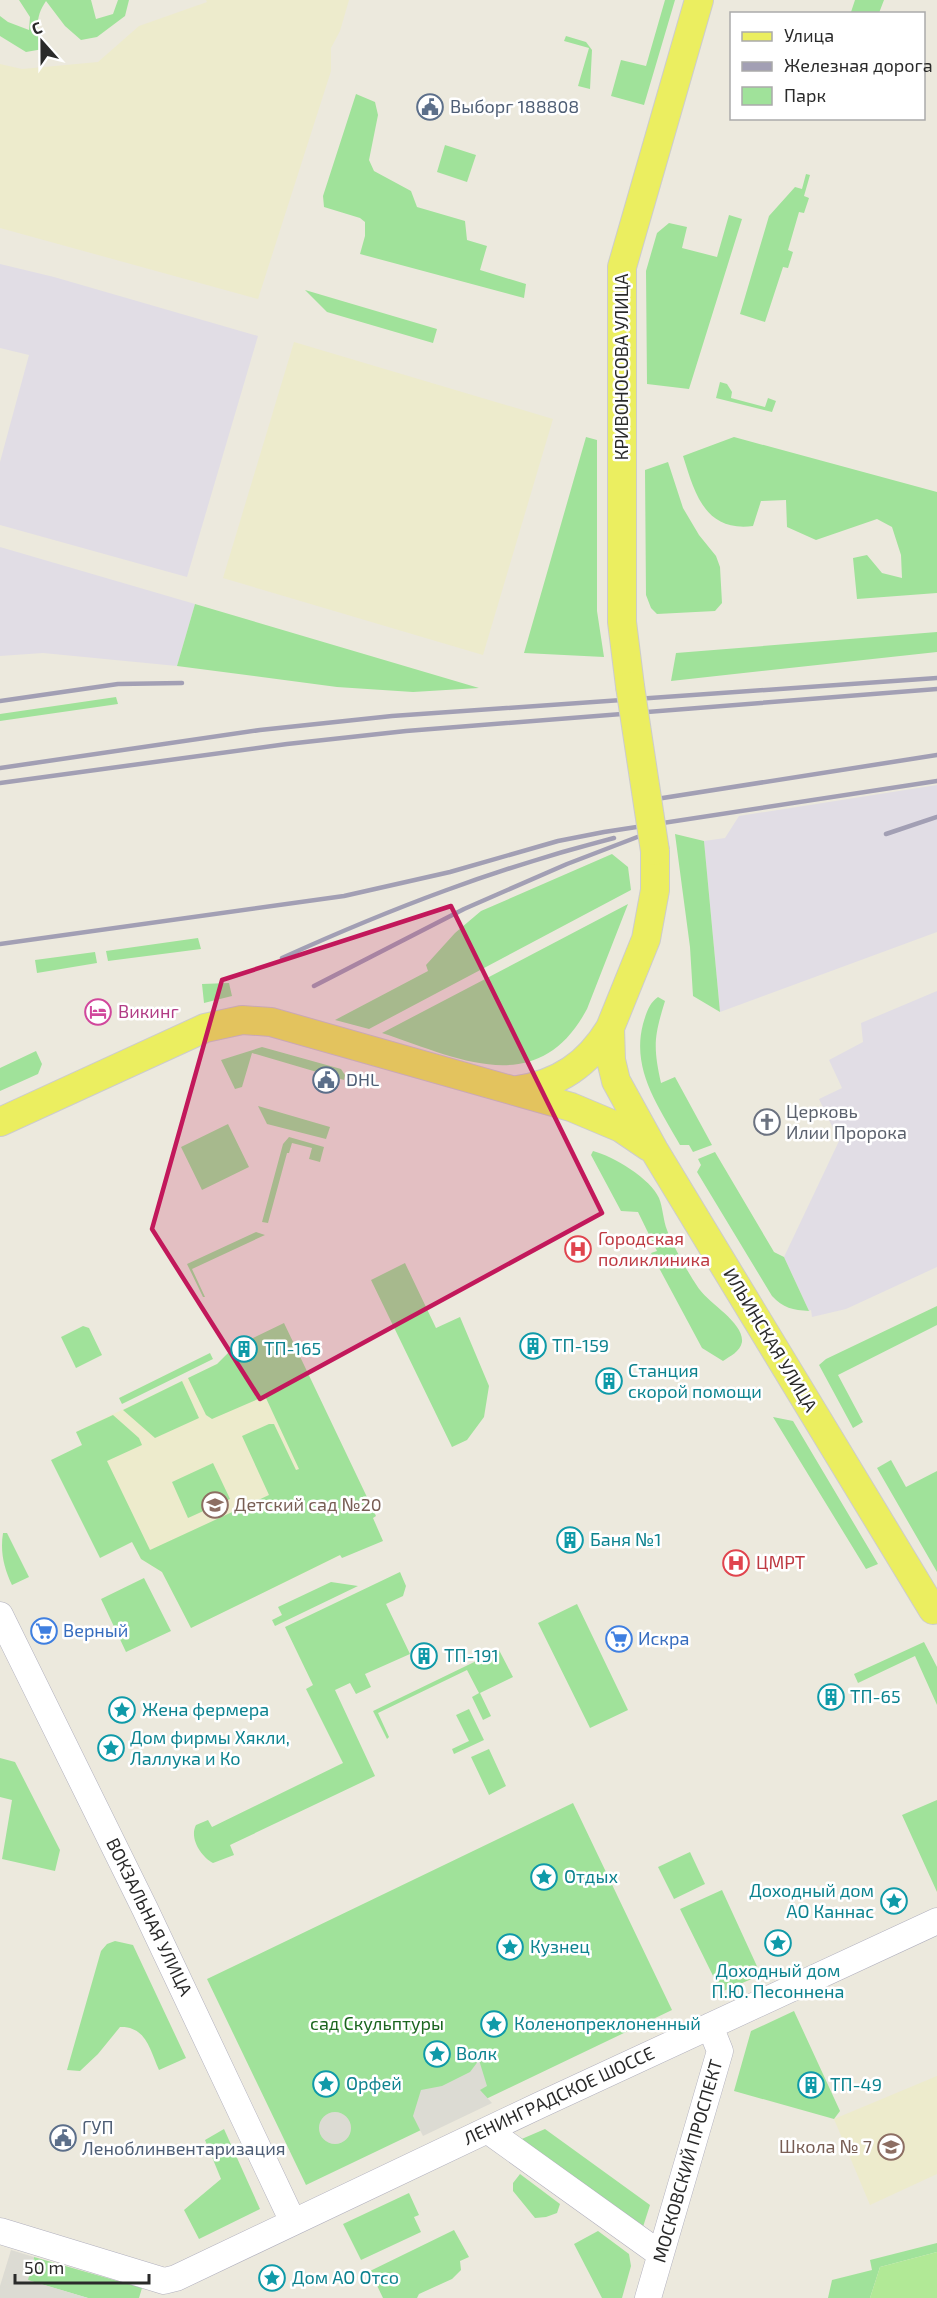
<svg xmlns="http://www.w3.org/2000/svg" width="937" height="2298" font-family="'Exo 2',sans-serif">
<rect width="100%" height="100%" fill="#ece9dd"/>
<path fill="#e1dde5" d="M0 264 54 277 258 336 187 577 0 525V462L29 355 0 348Z
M0 547 195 604 177 666 43 653 0 656Z
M937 785V932L720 1012 704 841 725 838 739 816Z
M937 991V1267L846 1309 812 1317 811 1310 809 1311 784 1257 839 1141 819 1099 842 1088 829 1060 863 1042 861 1023Z"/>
<path fill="#edebcc" d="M206 0H349L340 31 331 48V71L258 299 0 228V64L22 69 98 62 139 26 207 2Z
M294 342 553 419 483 655 223 578Z
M246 1356 341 1555 191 1628 162 1572 141 1559 76 1432 217 1364 219 1369Z
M937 2076V2174L870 2205 834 2119Z"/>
<path fill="#a0e29a" d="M19 0H91L96 19 113 14 118 0H129L125 16 97 37 81 40 65 26 46 1C35 17 36 31 43 49L26 52 0 36V16L8 22 29 30 30 17Z
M665 0H675L644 105 611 96 621 60 646 66Z
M855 0H884L879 13 851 12Z
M566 36 586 42 592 50 590 89 578 86 589 48 564 41Z
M356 94 375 102 378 115 369 160 374 171 411 191 417 207 465 221 467 240 487 246 480 270 526 284 524 298 360 254 365 236V222L360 218 324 207 323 196Z
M445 145 476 155 467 182 437 172Z
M806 174 810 175 804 196 809 198 804 213 799 212 788 250 793 252 788 268 783 267 765 322 740 314 769 216 795 187 802 189Z
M729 215 742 219 689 389 647 384 646 271 657 233 669 223 687 227 682 248 717 257Z
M305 290 437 329 433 343 327 312Z
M720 382 727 384 732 392 731 398 765 407 768 398 776 401 772 412 716 398Z
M586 437 597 440V611L604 657 524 653Z
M734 437 937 492V593L857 599 853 558 867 555 882 573 902 578 901 555 892 527 877 519 816 540 787 527 786 500 761 501 753 526C705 532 695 494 683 456Z
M668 462 683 508 699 535 716 556 720 567 722 603 715 611 657 614 651 608 646 595 645 470Z
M195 604 479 688 413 692 337 687 177 666Z
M937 632V652L671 681 676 653Z
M116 697 118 704 0 721V714Z
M675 834 704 841 720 1012 693 996 690 947Z
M612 854 628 867 631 890 369 1029 335 1020 428 971 426 965 455 933 481 911Z
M628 904 587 1009C538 1101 458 1058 382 1033Z
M198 938 201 949 108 961 106 951Z
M95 952 97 963 37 973 35 960Z
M229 983 232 996 204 1003 202 984Z
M658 997 665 1001C654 1037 653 1046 661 1083L675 1077 712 1145 693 1152 689 1145H680C659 1107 631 1070 643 1024 646 1014 649 1003 658 997Z
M262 1047 341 1069 345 1075 344 1080 252 1053 242 1087 235 1089 221 1060Z
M36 1051 42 1064 38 1074 0 1091V1068Z
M258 1106 330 1127 326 1139 267 1124Z
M228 1124 249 1167 202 1190 181 1147Z
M289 1137 324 1147 320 1162 309 1159 312 1148 292 1143 289 1153H287L268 1223 262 1222 283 1144Z
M593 1151C613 1156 651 1179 659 1198 663 1208 663 1220 667 1230 671 1242 692 1280 700 1290 710 1304 744 1323 742 1342 740 1352 730 1356 723 1361L702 1348 651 1253 657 1251 638 1212 621 1211 591 1155Z
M715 1152 774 1252 784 1257 809 1311C793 1310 783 1308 772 1296L697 1172 701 1165 698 1159Z
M256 1232 265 1235 192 1269 205 1297H203L187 1264Z
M405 1263 436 1328 460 1317 489 1386 484 1417 467 1440 452 1447 371 1280Z
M937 1306V1325L838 1375 863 1422 853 1428 819 1365 826 1359Z
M284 1323 376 1516 373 1518 383 1541 342 1558 340 1555 191 1628 162 1572 141 1559 132 1542 100 1558 51 1460 82 1445 76 1432 113 1415 139 1438 142 1445 107 1461 150 1550 269 1495 242 1436 269 1424H274L296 1470 299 1469 265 1396 212 1419 206 1415 188 1378 217 1364 232 1349 238 1360 256 1351 251 1339Z
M83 1326 89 1328 102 1355 76 1368 61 1337Z
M210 1353 213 1359 122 1404 119 1398Z
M182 1381 199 1418 155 1438 123 1410Z
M773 1417 793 1421 878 1564 866 1569Z
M891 1460 906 1487 937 1471V1572L877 1468Z
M213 1463 230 1499 188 1518 172 1482Z
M3 1533H7L29 1577 12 1585C4 1568 0 1552 3 1533Z
M400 1572 406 1586 403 1596 386 1604 410 1654 365 1674 371 1687 356 1694 350 1683 335 1690 375 1776 230 1845 234 1855 213 1863C201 1857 189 1838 196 1825L208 1820 212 1827 343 1763 306 1689 313 1685 285 1627Z
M144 1578 171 1631 126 1652 101 1599Z
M331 1582 358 1586 275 1626 272 1620 282 1615 278 1607Z
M577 1604 628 1710 590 1728 538 1623Z
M924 1642 937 1667V1705L915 1656 858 1683 854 1674Z
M499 1650 513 1677 480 1693 491 1716 483 1720 472 1697 479 1693 467 1670 378 1713 389 1737 387 1739 373 1711Z
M469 1709 484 1740 454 1754 452 1749 469 1741 456 1715Z
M489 1749 506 1786 489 1795 471 1757Z
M0 1758 15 1762 60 1850 55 1871 2 1859 12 1800 0 1797Z
M937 1800V1892L902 1815Z
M573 1803 672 2010 306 2185 207 1979Z
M690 1852 705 1884 674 1899 658 1867Z
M722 1890 761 1975 721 1992 680 1909Z
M115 1941 133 1945 186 2058 159 2070C150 2050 146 2026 120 2027L98 2054 80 2071 67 2070 101 1951 107 1944Z
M794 2011 840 2111 834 2119 734 2091 751 2031Z
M224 2129 260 2209 199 2239 184 2210 221 2179 205 2140Z
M545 2129 650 2205 642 2230 517 2141Z
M520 2174 560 2204 557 2213 546 2217 535 2218 513 2191V2183Z
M409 2193 419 2215 414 2217 421 2232 361 2260 343 2224Z
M454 2230 469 2257 460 2261 461 2270 452 2279 419 2294 417 2298H383L370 2271Z
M598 2231 629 2254 631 2266 622 2298H602L574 2244Z
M937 2243V2252L880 2267 870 2298H828L832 2280 872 2270 870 2260Z
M34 2257 142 2288 139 2298H88L27 2280Z"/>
<path fill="#b1e996" d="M937 2252V2298H870L880 2267Z"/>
<path fill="#dcdbd3" d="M479 2060 487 2086 480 2090 492 2103 423 2136 413 2116 421 2090 442 2086 470 2072Z
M319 2128a16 16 0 1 1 32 0a16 16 0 1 1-32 0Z
M11 2250 34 2257 28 2280 88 2298H0V2286Z"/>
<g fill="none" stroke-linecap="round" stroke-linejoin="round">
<g stroke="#b1b0be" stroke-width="27">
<path id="secondary" d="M0 1615 145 1909 293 2222
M487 2130 660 2254
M0 2231 164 2281 176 2278 540 2105 937 1921
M648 2298 720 2051 710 2026"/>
</g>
<g stroke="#ccc" stroke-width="30">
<path id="primary" d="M630 686 622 622V267L699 0
M655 851V890L646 939 610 1028 611 1060 616 1081 654 1150 933 1610 937 1609
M517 1090C559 1084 588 1064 610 1028
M0 1122 205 1028 242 1020 271 1022 571 1107 621 1128 649 1147"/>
</g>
<use href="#secondary" stroke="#fff" stroke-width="26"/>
<use href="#primary" stroke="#ebee60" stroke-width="28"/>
<path stroke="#a29fb4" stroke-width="4.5" d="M0 701 118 684 182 683
M0 768 260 730 392 716 937 678
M0 783 287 744 406 731 937 689
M650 800 937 755
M886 834 937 817
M0 944 344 896 450 872 558 841 604 832 937 781
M282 958C392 908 497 868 614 838
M314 986 464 909 567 864 653 831"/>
<g stroke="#ccc" stroke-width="30" stroke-linecap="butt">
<path id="primary-bridge" d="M630 686 655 851"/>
</g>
<use href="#primary-bridge" stroke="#ebee60" stroke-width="28"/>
</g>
<path fill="#c2185b" fill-opacity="0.2" stroke="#c2185b" stroke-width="4.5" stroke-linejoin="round" d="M451 906 602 1213 260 1399 152 1229 222 980Z"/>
<defs>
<g id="civic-ring" transform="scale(1.35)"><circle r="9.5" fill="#fff" stroke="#5c6f8a" stroke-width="1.5"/><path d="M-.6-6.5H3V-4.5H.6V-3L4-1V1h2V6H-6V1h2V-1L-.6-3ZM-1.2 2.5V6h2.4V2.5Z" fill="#5c6f8a"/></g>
<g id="hotel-ring" transform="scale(1.35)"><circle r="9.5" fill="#fff" stroke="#d1479c" stroke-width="1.5"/><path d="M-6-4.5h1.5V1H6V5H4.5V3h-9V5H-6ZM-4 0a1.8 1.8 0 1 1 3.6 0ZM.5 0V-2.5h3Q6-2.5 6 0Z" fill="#d1479c"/></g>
<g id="church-ring" transform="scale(1.35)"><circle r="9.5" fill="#fff" stroke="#6b7280" stroke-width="1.5"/><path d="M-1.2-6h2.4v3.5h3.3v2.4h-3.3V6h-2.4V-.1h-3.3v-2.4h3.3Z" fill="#6b7280"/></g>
<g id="hospital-ring" transform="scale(1.35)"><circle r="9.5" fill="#fff" stroke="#e0444e" stroke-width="1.5"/><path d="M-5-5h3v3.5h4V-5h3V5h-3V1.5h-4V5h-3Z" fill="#e0444e"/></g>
<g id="building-ring" transform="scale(1.35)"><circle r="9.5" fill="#fff" stroke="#0f9aa8" stroke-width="1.5"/><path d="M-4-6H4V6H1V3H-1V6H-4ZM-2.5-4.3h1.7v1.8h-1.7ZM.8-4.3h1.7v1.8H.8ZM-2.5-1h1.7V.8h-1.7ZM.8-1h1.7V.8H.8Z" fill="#0f9aa8"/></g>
<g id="school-ring" transform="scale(1.35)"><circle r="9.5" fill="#fff" stroke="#8d6e63" stroke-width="1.5"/><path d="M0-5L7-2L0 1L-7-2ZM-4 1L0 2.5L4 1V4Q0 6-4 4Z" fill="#8d6e63"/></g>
<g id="supermarket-ring" transform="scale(1.35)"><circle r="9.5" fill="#fff" stroke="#3f7fe0" stroke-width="1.5"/><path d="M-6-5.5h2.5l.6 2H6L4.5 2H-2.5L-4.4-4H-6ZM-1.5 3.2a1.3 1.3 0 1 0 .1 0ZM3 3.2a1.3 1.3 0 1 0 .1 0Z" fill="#3f7fe0"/></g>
<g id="sight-ring" transform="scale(1.35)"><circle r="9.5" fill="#fff" stroke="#0f9aa8" stroke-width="1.5"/><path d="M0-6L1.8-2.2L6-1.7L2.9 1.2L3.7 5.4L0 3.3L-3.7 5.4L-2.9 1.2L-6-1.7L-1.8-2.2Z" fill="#0f9aa8"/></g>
</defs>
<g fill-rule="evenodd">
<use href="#civic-ring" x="430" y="107"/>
<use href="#hotel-ring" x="98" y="1012"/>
<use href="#civic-ring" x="326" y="1080"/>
<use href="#church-ring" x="767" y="1122"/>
<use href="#hospital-ring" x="578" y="1249"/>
<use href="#building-ring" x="533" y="1346"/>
<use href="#building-ring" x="244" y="1349"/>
<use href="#building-ring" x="609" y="1381"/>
<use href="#school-ring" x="215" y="1505"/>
<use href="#building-ring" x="570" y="1540"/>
<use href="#hospital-ring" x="736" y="1563"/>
<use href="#supermarket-ring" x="44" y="1631"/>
<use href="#supermarket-ring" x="619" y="1639"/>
<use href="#building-ring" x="424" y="1656"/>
<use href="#building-ring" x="831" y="1697"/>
<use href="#sight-ring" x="122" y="1710"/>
<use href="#sight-ring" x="111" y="1748"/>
<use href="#sight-ring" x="544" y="1877"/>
<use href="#sight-ring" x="894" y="1901"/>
<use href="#sight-ring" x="778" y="1943"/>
<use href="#sight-ring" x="510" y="1947"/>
<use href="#sight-ring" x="494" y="2024"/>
<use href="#sight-ring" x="437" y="2054"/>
<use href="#sight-ring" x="326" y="2084"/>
<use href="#building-ring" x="811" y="2085"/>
<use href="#civic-ring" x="63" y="2138"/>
<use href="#school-ring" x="891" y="2147"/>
<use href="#sight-ring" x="272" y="2278"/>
</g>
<g text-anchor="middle" stroke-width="5" stroke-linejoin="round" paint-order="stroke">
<g font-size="18" fill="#4e5e75" stroke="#fff" text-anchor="start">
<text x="450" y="113">Выборг 188808</text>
<text x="346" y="1086">DHL</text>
<text x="82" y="2134">ГУП<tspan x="82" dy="21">Леноблинвентаризация</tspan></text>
</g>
<g font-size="18" fill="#2a2a2a" stroke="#fff">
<text transform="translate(622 367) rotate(-90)" y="6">КРИВОНОСОВА УЛИЦА</text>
<text transform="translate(770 1340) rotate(59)" y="6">ИЛЬИНСКАЯ УЛИЦА</text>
<text transform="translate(149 1917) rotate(64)" y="6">ВОКЗАЛЬНАЯ УЛИЦА</text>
<text transform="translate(559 2096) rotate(-25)" y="6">ЛЕНИНГРАДСКОЕ ШОССЕ</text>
<text transform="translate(688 2161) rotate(-74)" y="6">МОСКОВСКИЙ ПРОСПЕКТ</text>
</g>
<g font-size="18" fill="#b23c85" stroke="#fff" text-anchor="start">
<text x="118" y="1018">Викинг</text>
</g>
<g font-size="18" fill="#5b616d" stroke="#fff" text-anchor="start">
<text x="786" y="1118">Церковь<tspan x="786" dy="21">Илии Пророка</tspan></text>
</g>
<g font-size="18" fill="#be3a42" stroke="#fff" text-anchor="start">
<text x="598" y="1245">Городская<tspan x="598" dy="21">поликлиника</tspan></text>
<text x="756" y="1569">ЦМРТ</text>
</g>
<g font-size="18" fill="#0d838f" stroke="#fff" text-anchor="start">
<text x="552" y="1352">ТП-159</text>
<text x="264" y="1355">ТП-165</text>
<text x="628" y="1377">Станция<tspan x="628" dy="21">скорой помощи</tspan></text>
<text x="590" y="1546">Баня №1</text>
<text x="444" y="1662">ТП-191</text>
<text x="850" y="1703">ТП-65</text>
<text x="142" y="1716">Жена фермера</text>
<text x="130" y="1744">Дом фирмы Хякли,<tspan x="130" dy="21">Лаллука и Ко</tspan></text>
<text x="564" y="1883">Отдых</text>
<text x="874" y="1897" text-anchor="end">Доходный дом<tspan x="874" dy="21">АО Каннас</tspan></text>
<text x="530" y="1953">Кузнец</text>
<text x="778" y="1977" text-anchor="middle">Доходный дом<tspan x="778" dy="21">П.Ю. Песоннена</tspan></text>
<text x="514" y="2030">Коленопреклоненный</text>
<text x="456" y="2060">Волк</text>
<text x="346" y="2090">Орфей</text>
<text x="830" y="2091">ТП-49</text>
<text x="292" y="2284">Дом АО Отсо</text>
</g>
<g font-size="18" fill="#785e54" stroke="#fff" text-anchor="start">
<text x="234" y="1511">Детский сад №20</text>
<text x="872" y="2153" text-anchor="end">Школа № 7</text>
</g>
<g font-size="18" fill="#366cbe" stroke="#fff" text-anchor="start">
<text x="63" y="1637">Верный</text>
<text x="638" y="1645">Искра</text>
</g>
<g font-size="18" fill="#1b661f" stroke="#fff">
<text x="377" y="2030">сад Скульптуры</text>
</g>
</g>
<rect x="730" y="12" width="195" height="108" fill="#ffffff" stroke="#aaaaaa" stroke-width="1.5"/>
<rect x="742" y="32" width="30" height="9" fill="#ebee60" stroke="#aaaaaa" stroke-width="1.5"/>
<text x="784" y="42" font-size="18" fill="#2a2a2a">Улица</text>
<rect x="742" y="62" width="30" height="9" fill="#a29fb4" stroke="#aaaaaa" stroke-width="1.5"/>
<text x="784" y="72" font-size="18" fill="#2a2a2a">Железная дорога</text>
<rect x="742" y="87" width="30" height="18" fill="#a0e29a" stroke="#aaaaaa" stroke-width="1.5"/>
<text x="784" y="102" font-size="18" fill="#2a2a2a">Парк</text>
<g transform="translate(42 42) rotate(339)" stroke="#ffffff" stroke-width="4.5" paint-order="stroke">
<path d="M0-4.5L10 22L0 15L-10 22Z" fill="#2a2a2a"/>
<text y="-9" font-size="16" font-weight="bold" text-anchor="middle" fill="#2a2a2a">С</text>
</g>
<path d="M15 2274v9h134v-9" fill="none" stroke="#2a2a2a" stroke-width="3"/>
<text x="24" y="2274" font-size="18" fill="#2a2a2a" stroke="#ffffff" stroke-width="4.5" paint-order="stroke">50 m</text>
</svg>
